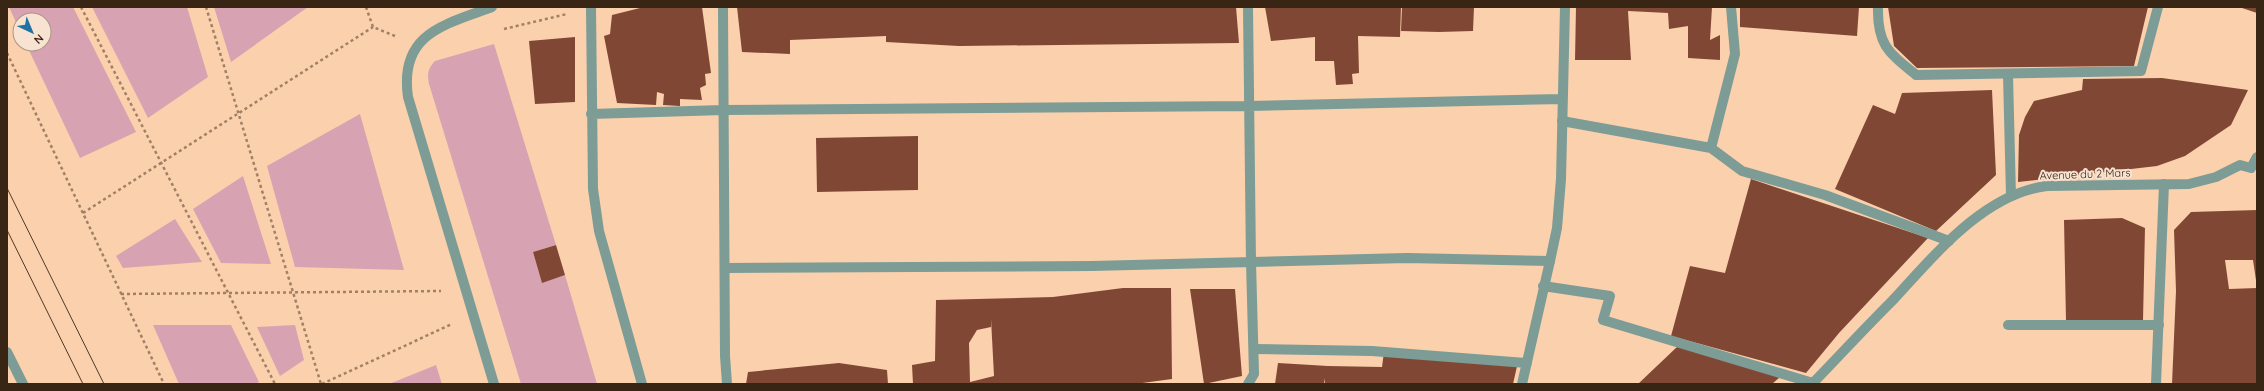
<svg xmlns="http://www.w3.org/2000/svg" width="2264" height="391" font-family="Quicksand,sans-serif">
<rect width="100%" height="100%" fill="#fbd0ad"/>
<path fill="#d7a3b2" d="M9 7H73L136 132 80 158 26 44H44V20H20V31Z
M92 7H187L208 77 148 118Z
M214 7H308L231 62Z
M494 44 556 245 533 252 542 282 565 275 597 384H521L429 84C427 74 428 68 435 61Z
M360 114 404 270 295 267 267 166Z
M243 176 271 264 221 263 193 209Z
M175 219 202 262 123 268 116 256Z
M153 325H231L259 382 255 384H179Z
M295 325 304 360 280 376 257 327Z
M436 365 442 384H389Z"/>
<path fill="#804834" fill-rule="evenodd" d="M644 7H702L711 73 705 74 706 85 700 88 702 100 680 99V106L663 105 664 94 657 92 656 105 617 103 604 36 610 34 612 15Z
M737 7H1236L1239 43 959 46 886 42V36L790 40V54L742 52Z
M1265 7H1401L1400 37 1358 36 1359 73 1352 74 1353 84 1336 85 1334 61H1315V37L1271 41Z
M1402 7H1474L1473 31 1439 32 1401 31Z
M1576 7H1712L1710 40 1720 35V60L1688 58V26L1669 29 1668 13 1628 11 1631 60H1575Z
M1740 7H1859L1857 36 1740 27Z
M1888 7H2148L2134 66 1917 68 1894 46Z
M2239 7H2257V13Z
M575 37V102L535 104 529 41Z
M2162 78 2248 90 2231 125 2185 156 2157 166 2018 182 2019 135 2025 117 2034 101 2082 90 2083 79Z
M1992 90 1996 175 1936 231 1835 189 1873 105 1895 114 1902 93Z
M918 136V190L817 192 816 138Z
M1751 179 1928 238 1839 333 1806 373 1671 336 1690 266 1725 273Z
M2257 210V287L2253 260H2225L2229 289 2257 288V384H2172L2176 291 2174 230 2191 212Z
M2122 218 2145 228 2143 321H2066L2064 220Z
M556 245 565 275 542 283 533 252Z
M1123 288H1171L1172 379 1135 384H913L912 365 935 361 936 300 1053 297ZM991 319 994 376 970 382 969 343 977 330 991 327Z
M1190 289H1235L1242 376 1204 384Z
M1678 346 1780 377 1772 384H1638Z
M1384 352 1518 362 1513 384H1325V378L1324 384H1275L1278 363 1328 366 1382 367Z
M839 363 887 370 888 384H746L748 372Z"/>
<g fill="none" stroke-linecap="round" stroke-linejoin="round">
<path stroke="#a18166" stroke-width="2.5" stroke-dasharray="3 3" stroke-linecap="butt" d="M81 7 275 384
M206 7 321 384
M366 7 373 27 395 36
M504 29 567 14
M7 53 164 384
M83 213 373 27
M121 294 441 291
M322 384 452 324"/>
<path stroke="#7c9c95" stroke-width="10" d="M2008 325H2159"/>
<path stroke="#7c9c95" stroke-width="10" d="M2008 75 2011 196
M1562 121 1711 148 1742 171 1825 195 1949 241
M1711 148 1735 54 1731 7
M1543 286 1610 296 1603 320 1813 383
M1254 349 1372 351 1527 363
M1522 384 1550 261"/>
<path stroke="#7c9c95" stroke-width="10" d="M492 7C443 25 399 34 408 97L494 384
M591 7 593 189 599 231 642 384
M723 7 725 356 727 384
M1878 7C1877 45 1889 53 1916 75L2141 71 2158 7
M591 114 723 110 1249 106 1563 99
M725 268 1092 266 1407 258 1550 261 1557 228 1561 179 1565 7
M7 352 23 384
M1248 384 1254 374 1251 262 1248 7
M2156 384 2164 184"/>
<path stroke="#7c9c95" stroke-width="10" d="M1812 384C1839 356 1865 328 1892 301 1933 257 1984 193 2047 186L2189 184 2216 177 2240 165 2251 168 2257 157"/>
<path stroke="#503926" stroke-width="1" d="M7 188 104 384
M7 230 83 384"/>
</g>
<g text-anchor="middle" stroke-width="4" stroke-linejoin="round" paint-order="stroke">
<g font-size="11" fill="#392514" stroke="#f8e2d1">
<text transform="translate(2085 174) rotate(-2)" y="4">Avenue du 2 Mars</text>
</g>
</g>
<rect width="2264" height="391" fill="none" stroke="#392514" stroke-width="16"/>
<g transform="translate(32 32) rotate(136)"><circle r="19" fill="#f8e2d1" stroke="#ac9685"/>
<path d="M0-3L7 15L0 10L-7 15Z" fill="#1f72a3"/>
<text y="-6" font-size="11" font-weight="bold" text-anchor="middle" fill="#392514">N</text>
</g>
</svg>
